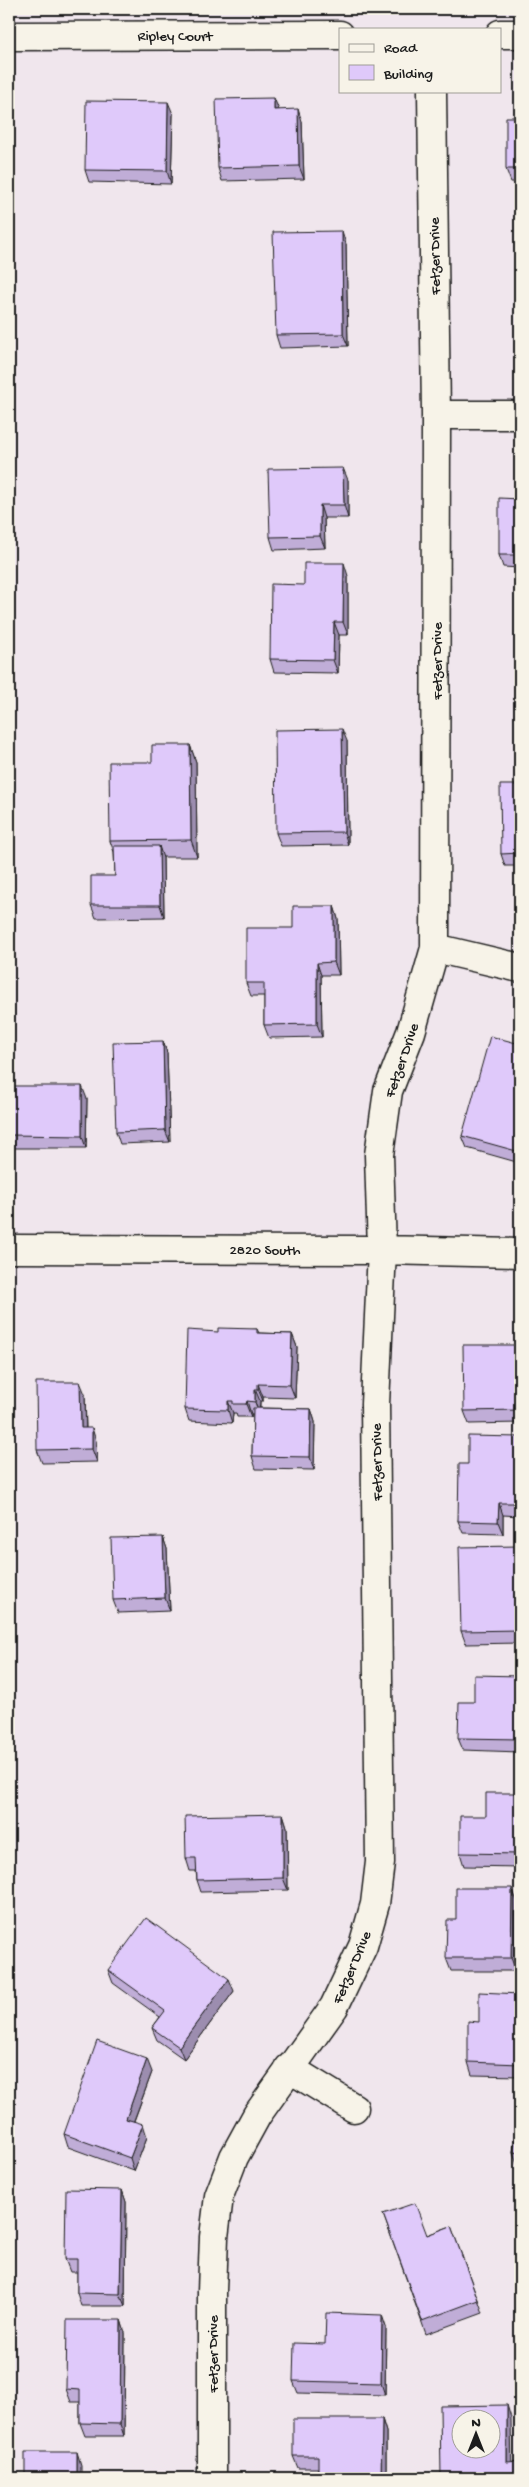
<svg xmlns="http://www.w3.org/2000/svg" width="529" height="2487" font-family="'Gochi Hand',sans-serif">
<rect width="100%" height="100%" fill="#f0e6ed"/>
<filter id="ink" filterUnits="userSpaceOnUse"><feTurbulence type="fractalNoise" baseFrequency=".02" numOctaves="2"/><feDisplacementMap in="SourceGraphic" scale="10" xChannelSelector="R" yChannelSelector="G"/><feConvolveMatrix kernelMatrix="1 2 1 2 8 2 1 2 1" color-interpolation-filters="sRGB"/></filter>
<g filter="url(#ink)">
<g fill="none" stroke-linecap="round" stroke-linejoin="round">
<g stroke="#1c1c1c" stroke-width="31">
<path id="minor" d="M500 34H520
M9 36 340 35
M436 415H520
M435 948 520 968
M9 1249 382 1250 520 1253
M289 2068 354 2108
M212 2478V2291L214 2237 219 2196 234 2157 257 2115 334 2007 363 1946 375 1904 380 1862 375 1404 382 1250 379 1155 388 1091 411 1032 435 948 436 415 432 91"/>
</g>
<use href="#minor" stroke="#f7f3e8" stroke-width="28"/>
</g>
<path fill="#c0add7" stroke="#1c1c1c" d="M279 110 302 122 304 179 222 181 218 168Z
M173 114 171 184 89 182 85 170Z
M520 117V182H511L506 169Z
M346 244 348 346 280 348 276 335Z
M348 480V518H324L325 548 274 550 270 537Z
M520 499V568L503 567 499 555Z
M348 576V635H339L338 673 274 672 270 659 304 585Z
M347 741 348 845 281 846 276 833Z
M190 745 196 762 197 857H163L164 917 96 918 91 905 115 876 114 852 110 841 152 762Z
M520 785V866H505L501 854Z
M334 906 338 919 339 975H321L322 1037 269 1038 264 1025V996H251L246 983 293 928Z
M163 1041 167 1053 170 1142 120 1144 116 1132Z
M520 1044V1163L467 1148 462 1136Z
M9 1086 87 1099 86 1148H9Z
M257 1329 259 1333 292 1334 297 1347 295 1398 263 1397V1401H260V1408L311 1409 315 1422 314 1470 256 1469 252 1456 253 1414H251V1417H237L236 1413H233L232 1423 189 1421 185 1409 218 1332Z
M520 1345V1423L469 1424 464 1411Z
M85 1394 86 1428 96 1441 97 1462 42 1463 37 1450Z
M520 1437V1516L503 1515V1534L463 1533 458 1521 468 1464Z
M163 1537 167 1549 170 1611 118 1613 113 1600Z
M520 1546V1643L466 1644 461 1631Z
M520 1676V1752L463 1750 458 1738Z
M520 1793V1867L464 1866 460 1853 486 1816Z
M283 1814 287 1827 288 1890 201 1892 197 1880 196 1871H190L186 1858Z
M517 1901 516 1971H451L446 1958 456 1920Z
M108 1970 234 1991 184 2059 157 2040 152 2028 160 2017 113 1983Z
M520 1994V2076L472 2075 468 2062 479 2022Z
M152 2072 134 2121 147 2137 134 2171 68 2147 64 2134Z
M520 2112V2165L517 2164 513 2152Z
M122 2190 126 2202 125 2306H81L77 2293V2272H70L65 2259Z
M383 2214 427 2235 451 2226 483 2313 426 2334Z
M121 2320 125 2333 124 2436H85L80 2423V2402H71L66 2389Z
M386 2327 385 2395 298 2393 293 2381 325 2344Z
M382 2419 386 2432V2478H318V2468H298L293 2456Z"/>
<path fill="#9c8daf" stroke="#1c1c1c" d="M274 98 279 110H274Z
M168 102 173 114 171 184 167 171Z
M298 109 302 122 304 179 299 166Z
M342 231 346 244 348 346 343 334Z
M343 468 348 480V518L344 505Z
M320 505 324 518 325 548 320 536Z
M344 563 348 576V635L343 622Z
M334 622 339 635 338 673 333 660Z
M342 729 347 741 348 845 344 832Z
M190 745 196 762 197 857 191 840Z
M159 846 163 858 164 917 160 905Z
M334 906 338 919 339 975 334 962Z
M317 963 321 975 322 1037 317 1024Z
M163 1041 167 1053 170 1142 165 1130Z
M82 1086 87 1099 86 1148 82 1136Z
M292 1334 297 1347 295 1398 290 1385Z
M80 1382 85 1394 86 1441 81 1428Z
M258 1384 263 1397V1401L258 1389Z
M255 1389 260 1401 259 1414 255 1402Z
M228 1401 233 1413 232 1423 228 1410Z
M247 1401 251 1414V1417L246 1404Z
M311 1409 315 1422 314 1470 310 1457Z
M92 1428 96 1441 97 1462 92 1449Z
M499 1503 503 1515V1534L498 1522Z
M163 1537 167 1549 170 1611 165 1598Z
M283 1814 287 1827 288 1890 283 1878Z
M512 1888 517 1901 516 1971 511 1958Z
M229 1979 234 1991 184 2059 179 2047Z
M147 2059 152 2072 130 2131 126 2119Z
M143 2124 147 2137 134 2171 130 2158Z
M122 2190 126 2202 125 2306 120 2294Z
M382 2315 386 2327 385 2395 381 2383Z
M121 2320 125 2333 124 2436 120 2424Z
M507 2405 511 2418 512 2474 507 2462Z
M382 2419 386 2432V2478H381Z
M77 2452 81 2465V2478H77Z"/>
<path fill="#dfc9fa" stroke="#1c1c1c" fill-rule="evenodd" d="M274 98V110L298 109 299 166 218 168 216 99Z
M86 101 168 102 167 171 85 170Z
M506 117H520V169H506Z
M342 231 343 334 276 335 273 232Z
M343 468 344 505H320V536L270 537 268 469Z
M499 498 520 499V555H499Z
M304 563H344L343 622H334L333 660 270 659 271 584 304 585Z
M519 648H520V749H518Z
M342 729 344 832 276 833 275 730Z
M152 745H190L191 840 110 841 109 762H152Z
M500 785H520V853L501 854Z
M114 846H159L160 905H91V876H115Z
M293 906H334V962L317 963V1024L264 1025V983H246V928H293Z
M490 1036 520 1044V1152L462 1136Z
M163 1041 165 1130 116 1132 113 1042Z
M9 1086H82V1136L9 1135Z
M218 1328 257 1329V1333L292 1334 290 1385 258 1384V1389H255V1402L247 1401 246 1404H233V1401H228V1410L185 1409 187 1330 218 1332Z
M463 1345H520V1410L464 1411Z
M36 1382H80L81 1428H92V1449L37 1450Z
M253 1408 311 1409 310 1457 252 1456Z
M468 1436 520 1437V1503H499L498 1522 458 1521 459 1464H468Z
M163 1537 165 1598 113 1600 111 1538Z
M520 1546V1630L461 1631 459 1547Z
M474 1675 520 1676V1739L458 1738 459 1702H474Z
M486 1793H520V1854L460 1853V1816H486Z
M283 1814V1878L197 1880 196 1858H186L185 1816Z
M456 1888H512L511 1958H446L447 1920H456Z
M146 1918 229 1979 179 2047 152 2028 165 2011 108 1970Z
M479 1992 520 1994V2064L468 2062V2021L479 2022Z
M97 2041 147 2059 126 2119 143 2124 130 2158 64 2134Z
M520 2112V2153L513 2152Z
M66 2189 122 2190 120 2294 77 2293V2259H65Z
M415 2203 427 2235 451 2226 478 2300 422 2321 383 2214Z
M520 2208V2218L518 2217Z
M326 2313 382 2315 381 2383 293 2381 294 2343 325 2344Z
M67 2320H121L120 2424 80 2423V2390L66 2389Z
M507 2405V2462L520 2461V2478H441L440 2406ZM462 2420H492V2450H462Z
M293 2419H382L381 2478H318V2456H293Z
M25 2452H77V2478H25Z"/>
</g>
<g text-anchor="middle" stroke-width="4.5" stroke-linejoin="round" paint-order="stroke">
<g font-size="15" fill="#1c1c1c" stroke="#f7f3e8">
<text x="175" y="40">Ripley Court</text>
<text transform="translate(434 256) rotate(-91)" y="5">Fetzer Drive</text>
<text transform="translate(436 661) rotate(-90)" y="5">Fetzer Drive</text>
<text transform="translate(401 1060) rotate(-71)" y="5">Fetzer Drive</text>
<text x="265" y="1254">2820 South</text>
<text transform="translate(376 1462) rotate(-91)" y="5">Fetzer Drive</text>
<text transform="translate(351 1967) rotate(-67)" y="5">Fetzer Drive</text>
<text transform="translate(212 2354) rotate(-90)" y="5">Fetzer Drive</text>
</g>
</g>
<rect width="529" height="2487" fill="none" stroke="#f7f3e8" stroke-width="30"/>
<rect x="15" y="15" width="499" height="2457" fill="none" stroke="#1c1c1c" stroke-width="2" filter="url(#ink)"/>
<rect x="339" y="28" width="162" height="65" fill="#f7f3e8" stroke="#9f9d96"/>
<rect x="349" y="44" width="25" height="8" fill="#f7f3e8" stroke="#9f9d96"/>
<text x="384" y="52" font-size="15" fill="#1c1c1c">Road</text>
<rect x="349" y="65" width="25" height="15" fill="#dfc9fa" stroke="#9f9d96"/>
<text x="384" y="78" font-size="15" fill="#1c1c1c">Building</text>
<g transform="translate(476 2434)"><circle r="24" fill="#f7f3e8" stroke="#9f9d96"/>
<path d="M0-4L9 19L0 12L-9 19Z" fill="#1c1c1c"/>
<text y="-8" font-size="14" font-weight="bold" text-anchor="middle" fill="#1c1c1c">N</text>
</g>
</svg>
